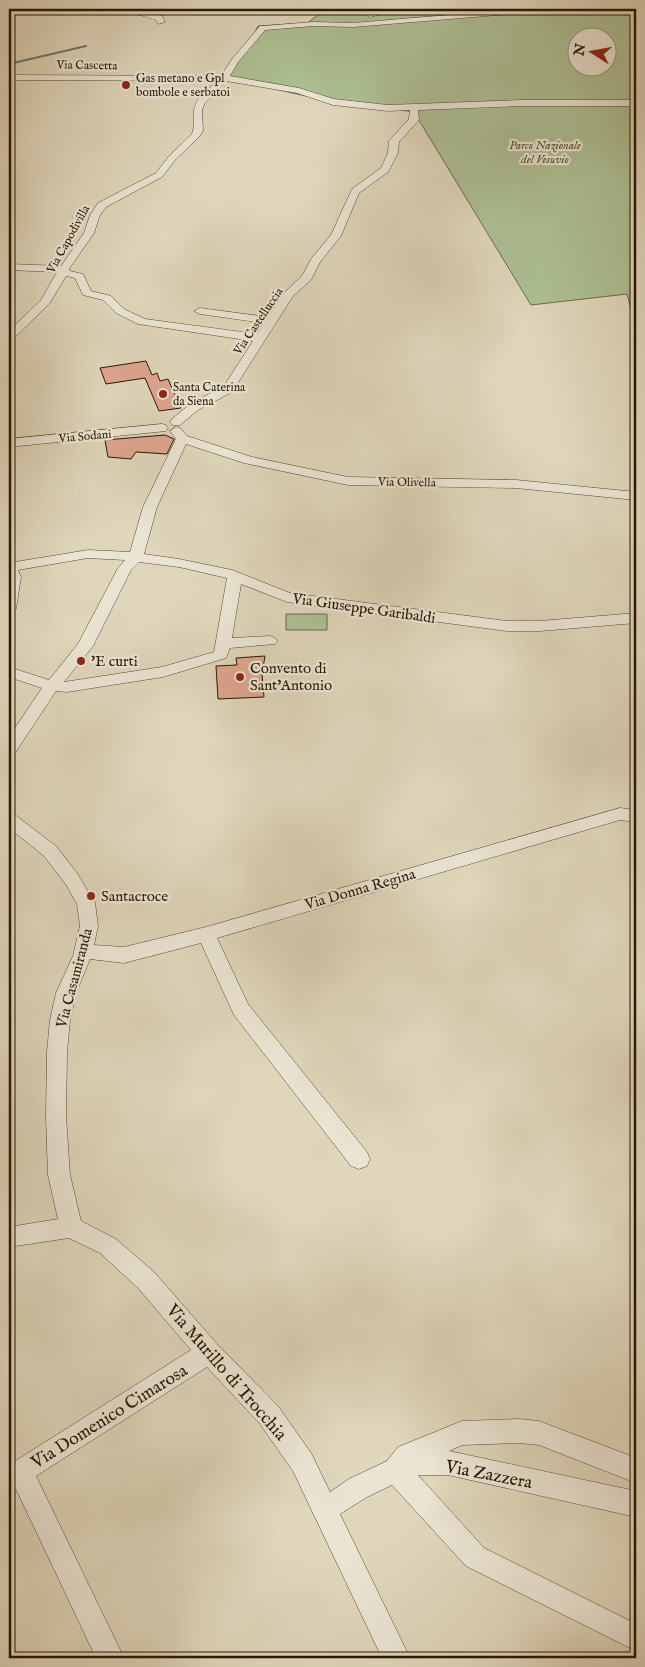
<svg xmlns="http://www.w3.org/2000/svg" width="645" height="1667" font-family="'IM FELL English',serif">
<rect width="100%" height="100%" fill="#dfd6bb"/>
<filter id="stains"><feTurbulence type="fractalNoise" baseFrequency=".004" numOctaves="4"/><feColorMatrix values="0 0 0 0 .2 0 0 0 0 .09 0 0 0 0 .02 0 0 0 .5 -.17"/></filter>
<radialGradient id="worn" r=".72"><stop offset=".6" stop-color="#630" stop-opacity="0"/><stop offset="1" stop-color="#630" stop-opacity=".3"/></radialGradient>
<path fill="#adbf94" stroke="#6b6b4b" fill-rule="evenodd" d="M326 9H636V329L627 294 531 305 414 112 306 96 221 77 252 38 258 26 307 23ZM578 38H608V68H578Z
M286 614H327V630H286Z"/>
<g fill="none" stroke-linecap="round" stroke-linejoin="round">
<path stroke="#69786d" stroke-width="2" d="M9 64 86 46"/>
</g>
<path fill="#dea58f" stroke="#291702" d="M146 361 152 375 157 373 160 381 168 379 181 408 159 411 145 378 106 384 100 368Z
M165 435 174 439 167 454 136 452 131 459 108 457 105 440Z
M265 656 262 674 264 697 218 699 216 666 237 665 236 658Z"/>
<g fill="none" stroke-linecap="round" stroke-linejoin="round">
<g stroke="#564730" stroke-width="1">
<path id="minor" d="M120 9C135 8 148 11 162 16L165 22 158 24 156 20Z
M388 9H401L370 17 366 15Z
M521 9H550L546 11 353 27 313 26 265 30 238 62 230 76 299 88 334 99 388 105 522 100H636V106H522L418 110 419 120 399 142 398 153 388 172 359 193 341 236 320 262 311 280 293 296 232 392 198 410 180 425H172L170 422 172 419 190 404 224 386 253 341 138 324 116 313 103 300 83 295 75 278 66 276 49 304 13 339 9 340V331L41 300 57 272 9 270V264L61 266 84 233 90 215 98 203 156 173 169 156 191 135C196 128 192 119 194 111 195 98 208 90 217 81L9 80V75L221 76 232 59 260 26H263L313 22 353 23ZM226 81 297 93 333 105 388 111 410 110 409 119 389 141 388 153 381 168 352 189 331 235 311 259 302 276 285 292 268 317 200 308 194 311 200 314 264 323 257 334 145 319 124 309 111 296 91 291 83 274 70 271 69 269 94 233 100 215 106 207 162 177 175 160 199 137 203 131 202 110 205 103Z
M162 424 166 425 168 428 166 431 9 447V439Z
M176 427 180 428 187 436 252 457 348 477 516 480 636 492V500L516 488 348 485 244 463 186 444 157 507 144 554 179 559 232 570 290 593 507 621H540L636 613V623L540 631H507L287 602 241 584 232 638 270 636 275 638 278 641 275 644 230 648 226 658 163 677 67 692 56 691 15 753 9 755V737L42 688 9 677V667L49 680 78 644 118 568 125 560 88 558 18 570 21 577 16 609 14 612 9 614V563L88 550 130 552 143 507 176 439 170 431ZM139 562 179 567 227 578 214 652 162 667 64 682 93 646 131 570Z
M620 808 636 810V822L620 820 217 938 248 1004 367 1152 370 1159 367 1166 359 1169 351 1166 234 1015 201 943 124 963 90 959 76 993 70 1020 67 1052 66 1117 70 1175 81 1221 116 1239 154 1272 217 1344 278 1406 311 1453 330 1492 349 1479 387 1461 398 1447 462 1421 519 1419 539 1421 636 1458V1483L539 1445 519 1443 462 1445 449 1451 636 1491V1517L448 1475H418L484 1548 636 1624V1651L466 1566 392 1485 367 1497 340 1514 410 1658H382L293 1471 260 1424 207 1367 36 1476 124 1658H96L16 1489 9 1491V1465L191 1350 138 1288 100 1253 69 1238 9 1247V1227L58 1219 48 1175 46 1117 47 1052 50 1020 56 993 73 956 80 926 77 904 65 883 44 856 9 828V813L15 815 56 846 77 873 95 903 98 926 94 945 124 947 206 927Z"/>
</g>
<use href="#minor" fill="#eae4d3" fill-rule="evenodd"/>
</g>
<g fill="#8f2418" stroke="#eae4d3" stroke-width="2">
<circle cx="126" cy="85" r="5"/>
<circle cx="163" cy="394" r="5"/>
<circle cx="81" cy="661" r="5"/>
<circle cx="240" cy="677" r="5"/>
<circle cx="91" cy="896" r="5"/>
</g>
<g text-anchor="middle" stroke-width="4.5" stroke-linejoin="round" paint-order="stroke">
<g font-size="12" fill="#291702" stroke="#eae4d3">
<text transform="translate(87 65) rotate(1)" y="4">Via Cascetta</text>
<text transform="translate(68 239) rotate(-61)" y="4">Via Capodivilla</text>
<text transform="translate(258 321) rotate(-56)" y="4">Via Castelluccia</text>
<text transform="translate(85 436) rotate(-5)" y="4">Via Sodani</text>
<text transform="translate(407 482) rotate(1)" y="4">Via Olivella</text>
</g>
<g font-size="12" fill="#291702" stroke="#eae4d3" text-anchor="start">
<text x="136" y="82">Gas metano e Gpl<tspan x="136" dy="14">bombole e serbatoi</tspan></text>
<text x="173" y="391">Santa Caterina<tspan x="173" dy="14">da Siena</tspan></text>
</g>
<g font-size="12" font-style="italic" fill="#51492e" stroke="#eae4d3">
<text x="545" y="149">Parco Nazionale<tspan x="545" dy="14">del Vesuvio</tspan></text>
</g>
<g font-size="15" fill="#291702" stroke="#eae4d3">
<text transform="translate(364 608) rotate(8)" y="5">Via Giuseppe Garibaldi</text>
<text transform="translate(360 889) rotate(-16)" y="5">Via Donna Regina</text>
<text transform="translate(74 978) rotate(-75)" y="5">Via Casamiranda</text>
</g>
<g font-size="15" fill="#291702" stroke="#eae4d3" text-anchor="start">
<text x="91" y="666">'E curti</text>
<text x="250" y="673">Convento di<tspan x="250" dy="17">Sant'Antonio</tspan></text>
<text x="101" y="901">Santacroce</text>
</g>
<g font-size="18" fill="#291702" stroke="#eae4d3">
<text transform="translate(227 1372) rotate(49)" y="6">Via Murillo di Trocchia</text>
<text transform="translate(109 1416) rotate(-32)" y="6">Via Domenico Cimarosa</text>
<text transform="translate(489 1474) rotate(11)" y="6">Via Zazzera</text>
</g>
</g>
<rect width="645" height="1667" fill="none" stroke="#dfd6bb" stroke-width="30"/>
<rect x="10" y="10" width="625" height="1647" fill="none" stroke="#291702" stroke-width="2.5"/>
<rect x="15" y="15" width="615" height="1637" fill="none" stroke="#291702"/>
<g transform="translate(592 52) rotate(281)"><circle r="24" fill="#eae4d3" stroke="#9d927f"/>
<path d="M0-4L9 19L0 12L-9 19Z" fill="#8f2418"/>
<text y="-8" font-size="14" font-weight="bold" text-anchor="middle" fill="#291702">N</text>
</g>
<rect width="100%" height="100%" filter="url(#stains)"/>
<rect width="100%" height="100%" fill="url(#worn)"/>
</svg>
